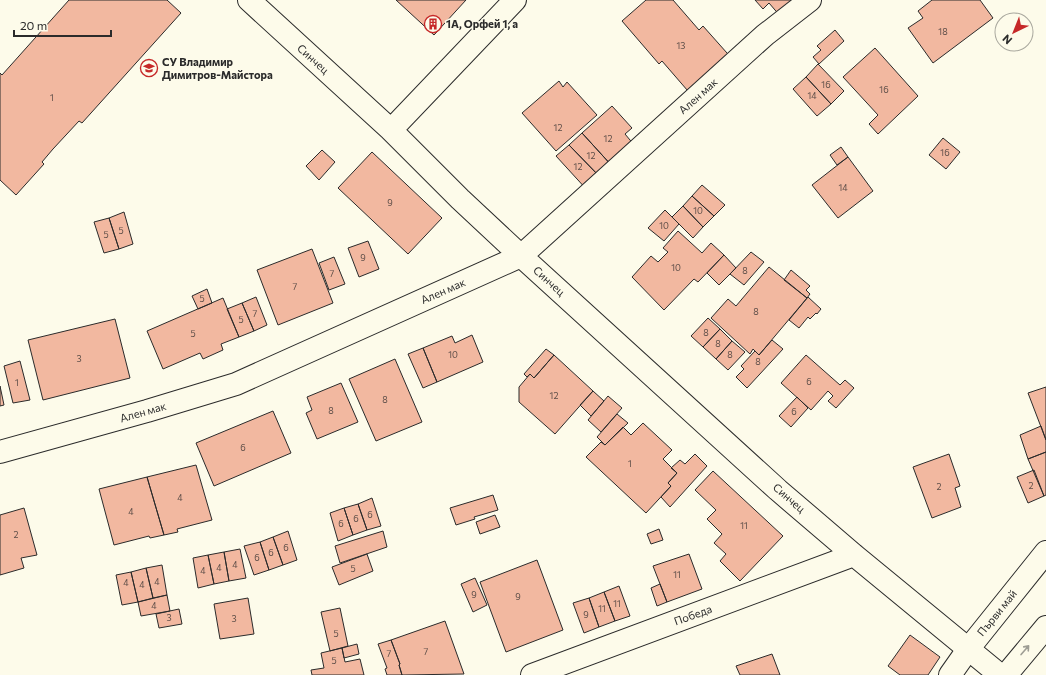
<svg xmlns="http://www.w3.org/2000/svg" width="1046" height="675" font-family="Commissioner,sans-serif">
<rect width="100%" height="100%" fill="#fdfbea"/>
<path fill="#f2b8a0" stroke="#2b2b2b" d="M69 0H167L181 13 82 123 79 121 53 149 42 162 44 164 16 195 0 180V73L2 75Z
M396 0H466L434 35Z
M646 0H673L699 30 703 26 735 62 694 98 662 61 659 64 622 21Z
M755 0H800L781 17 769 3 763 9Z
M932 0H980L993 18 933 63 908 28 923 18 918 11Z
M835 30 844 41 819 64 813 57 821 50 817 46Z
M875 48 918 96 878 134 869 124 878 115 843 77Z
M818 64 844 91 831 104 806 77Z
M806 77 831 104 817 116 793 89Z
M559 81 563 87 567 82 597 115 556 151 522 113Z
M612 106 632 128 625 134 635 146 613 167 582 133Z
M582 133 613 167 601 178 569 145Z
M943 138 960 152 946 169 929 155Z
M569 145 601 178 588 191 556 156Z
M841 147 848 157 837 165 830 155Z
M322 150 335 162 319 180 306 166Z
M372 152 442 218 408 254 338 188Z
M848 157 873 191 838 218 812 185Z
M702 185 725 205 714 216 692 196Z
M692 196 714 216 703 227 683 206Z
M683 206 703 227 693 238 672 217Z
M665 210 679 224 664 241 648 228Z
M124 212 133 244 119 249 109 218Z
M109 218 119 249 104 253 94 222Z
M678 231 702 253 711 243 724 255 698 282 694 279 664 310 632 277 651 256 658 262 668 252 663 248Z
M368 241 379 269 359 277 348 248Z
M312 249 333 303 278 325 257 270Z
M751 252 764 262 744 285 730 274Z
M724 255 736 268 719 285 707 273Z
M334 257 345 284 329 290 319 263Z
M769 267 807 298 759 355 753 349 750 354 711 318 728 299 736 306Z
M791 270 810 286 806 290 810 294 807 298 784 280Z
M207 289 212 303 198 309 192 296Z
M256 297 267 325 254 331 242 303Z
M808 297 821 309 817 314 816 313 810 319 808 317 799 328 789 320Z
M223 298 239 337 221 344 223 350 203 359 200 353 163 369 147 331Z
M242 303 254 331 239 337 227 309Z
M708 318 720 329 703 347 691 336Z
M115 319 130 378 43 400 28 340Z
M720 329 732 341 716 359 703 347Z
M472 335 483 362 437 382 423 348 452 336 455 343Z
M772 340 783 349 747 388 736 377 744 369 741 366 755 351 759 355Z
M732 341 745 352 728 370 716 359Z
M423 348 437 382 423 388 408 354Z
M546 349 554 355 534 378 530 374 527 377 524 374Z
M554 355 593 391 555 434 519 402V387L530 374 534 378Z
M806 355 840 385 845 380 854 388 836 408 828 401 833 396 828 391 811 410 781 383Z
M395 359 422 422 376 441 349 379Z
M20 361 30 400 13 403 4 366Z
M341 383 358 422 317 439 306 413 312 410 307 397Z
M0 386 4 405 0 406Z
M1046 387V440L1028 393Z
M593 391 604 401 591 416 580 405Z
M608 396 622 408 601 432 588 420Z
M797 397 808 408 791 427 779 416Z
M273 411 291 453 214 486 196 443Z
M617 414 628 423 605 445 597 437Z
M643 423 672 450 663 459 677 473 668 483 671 486 646 513 586 457 601 442 605 445 623 427 631 435Z
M1041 426 1046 440V452L1028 459 1020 435Z
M1046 452V495L1044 496 1028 459Z
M695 454 707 466 670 507 661 497 671 486 668 483 677 473 671 468 680 460 685 464Z
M949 454 960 486 955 488 961 507 932 518 913 467Z
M196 465 212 520 177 529 178 532 164 535 147 477Z
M1034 470 1044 496 1028 503 1017 477Z
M713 471 783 536 740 581 720 561 726 554 714 543 722 534 707 519 716 510 695 490Z
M147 477 164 535 150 538 149 536 114 545 99 489Z
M493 495 498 510 474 517 475 519 456 525 450 508Z
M372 498 381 526 367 530 358 504Z
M358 504 367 530 353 535 344 508Z
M24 508 37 555 21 558 24 568 0 575V515Z
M344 508 353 535 338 541 330 513Z
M495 515 500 527 480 534 476 522Z
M659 529 663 540 651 544 647 534Z
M288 531 297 560 283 565 273 537Z
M383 531 387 547 340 563 335 546Z
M273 537 283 565 269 570 260 542Z
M260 542 269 570 254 575 244 546Z
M240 549 246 578 229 581 224 552Z
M224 552 229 581 214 584 208 555Z
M367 554 373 571 339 585 332 567Z
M689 554 702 589 667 602 653 566Z
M208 555 214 584 198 588 193 558Z
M537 560 563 630 506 652 480 582Z
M162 565 167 595 153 598 146 568Z
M146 568 153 598 138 602 131 572Z
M131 572 138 602 122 605 116 575Z
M475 578 487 605 473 612 461 584Z
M660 584 667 602 657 606 651 588Z
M619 586 630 616 615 621 604 592Z
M604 592 615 621 599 627 589 598Z
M167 595 170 611 141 616 138 602Z
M248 598 254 634 220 639 214 604Z
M589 598 599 627 584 633 573 603Z
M340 608 348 646 330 651 321 612Z
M179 609 182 624 159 628 156 614Z
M445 621 464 674 402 675 399 665 400 664 391 640Z
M910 635 940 657 928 675H900L888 666Z
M391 640 400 664 399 665 402 675H387L385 669 387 668 378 644Z
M357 644 359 654 344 658 342 648Z
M342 648 345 662 360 659 364 675H312L311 670 324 668 321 653Z
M772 654 780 675H740L736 666Z"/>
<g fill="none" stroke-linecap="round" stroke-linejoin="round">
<g stroke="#2b2b2b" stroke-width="24">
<path id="street" d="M249 0 391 130 460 199 521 256 778 490 854 555 1000 675
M391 130 515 0
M0 452 147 411 236 384 521 256 765 35 810 0
M532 675 854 555"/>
</g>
<g stroke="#2b2b2b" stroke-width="24">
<path id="primary" d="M950 675 969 648 1046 552
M1006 675 1046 627"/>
</g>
<use href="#street" stroke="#fdfbea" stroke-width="22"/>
<use href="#primary" stroke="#fdfbea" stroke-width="22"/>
</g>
<defs><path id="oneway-shaft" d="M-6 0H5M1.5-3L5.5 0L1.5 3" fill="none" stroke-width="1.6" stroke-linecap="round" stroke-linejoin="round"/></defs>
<use stroke="#9e9d94" href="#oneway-shaft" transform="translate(1025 650) rotate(-49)"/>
<defs>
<g id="building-ring" transform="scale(0.9)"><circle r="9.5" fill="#fdfbea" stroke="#c62828" stroke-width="1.5"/><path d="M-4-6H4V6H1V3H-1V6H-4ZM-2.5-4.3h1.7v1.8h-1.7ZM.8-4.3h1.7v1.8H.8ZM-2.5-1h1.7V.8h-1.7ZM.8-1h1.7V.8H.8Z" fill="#c62828"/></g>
<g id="school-ring" transform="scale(0.9)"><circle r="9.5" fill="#fdfbea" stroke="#c62828" stroke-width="1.5"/><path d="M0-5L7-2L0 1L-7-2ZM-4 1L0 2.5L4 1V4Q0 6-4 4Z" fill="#c62828"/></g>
</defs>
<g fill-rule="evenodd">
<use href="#building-ring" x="433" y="24"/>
<use href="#school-ring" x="149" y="68"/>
</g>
<g text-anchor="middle" stroke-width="3" stroke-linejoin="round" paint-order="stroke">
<g font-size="9" fill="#5d4e48">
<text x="943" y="35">18</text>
<text x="681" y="49">13</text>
<text x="826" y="88">16</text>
<text x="884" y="93">16</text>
<text x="812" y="99">14</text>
<text x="52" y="101">1</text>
<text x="558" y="131">12</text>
<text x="608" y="142">12</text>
<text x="945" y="156">16</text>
<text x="591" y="159">12</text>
<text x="578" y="170">12</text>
<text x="843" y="191">14</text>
<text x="390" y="206">9</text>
<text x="698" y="214">10</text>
<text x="664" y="229">10</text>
<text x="121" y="234">5</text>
<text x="106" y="238">5</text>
<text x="363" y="261">9</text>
<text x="676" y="271">10</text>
<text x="745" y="274">8</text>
<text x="332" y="277">7</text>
<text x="295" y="290">7</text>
<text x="202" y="302">5</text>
<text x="756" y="315">8</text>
<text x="255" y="317">7</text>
<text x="241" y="323">5</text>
<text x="706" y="336">8</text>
<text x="193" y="337">5</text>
<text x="718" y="347">8</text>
<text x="453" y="358">10</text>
<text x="730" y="358">8</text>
<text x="79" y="362">3</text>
<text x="758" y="365">8</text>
<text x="809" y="385">6</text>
<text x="17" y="386">1</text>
<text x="554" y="399">12</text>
<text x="385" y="403">8</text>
<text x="331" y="414">8</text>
<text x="794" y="415">6</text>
<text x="243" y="451">6</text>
<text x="630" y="467">1</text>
<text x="1031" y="489">2</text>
<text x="939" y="490">2</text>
<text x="180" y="501">4</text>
<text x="131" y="515">4</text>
<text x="370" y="518">6</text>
<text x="356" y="522">6</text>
<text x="341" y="527">6</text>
<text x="744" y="529">11</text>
<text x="16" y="538">2</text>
<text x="286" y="551">6</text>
<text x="271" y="556">6</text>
<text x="257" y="561">6</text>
<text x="235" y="568">4</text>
<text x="219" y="571">4</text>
<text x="353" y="572">5</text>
<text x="203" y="574">4</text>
<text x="677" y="578">11</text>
<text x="157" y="585">4</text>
<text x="126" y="586">4</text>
<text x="142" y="588">4</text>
<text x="474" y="598">9</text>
<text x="518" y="600">9</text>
<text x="617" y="607">11</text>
<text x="154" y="609">4</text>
<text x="602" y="612">11</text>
<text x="586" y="618">9</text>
<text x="169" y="621">3</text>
<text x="234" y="622">3</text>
<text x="336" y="637">5</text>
<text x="426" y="655">7</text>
<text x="389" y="657">7</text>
<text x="334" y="664">5</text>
</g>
<g font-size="11" font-weight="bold" fill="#2b2b2b" stroke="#fdfbea" text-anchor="start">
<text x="446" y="28">1А, Орфей 1, а</text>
<text x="162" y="66">СУ Владимир<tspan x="162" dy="13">Димитров-Майстора</tspan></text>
</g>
<g font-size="11" fill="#2b2b2b" stroke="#fdfbea">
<text transform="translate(313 59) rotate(42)" y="4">Синчец</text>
<text transform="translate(698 96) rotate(-42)" y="4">Ален мак</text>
<text transform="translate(549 281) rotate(42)" y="4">Синчец</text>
<text transform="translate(443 291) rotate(-24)" y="4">Ален мак</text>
<text transform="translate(143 412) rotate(-16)" y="4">Ален мак</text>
<text transform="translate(789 498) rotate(41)" y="4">Синчец</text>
<text transform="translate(997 613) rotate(-51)" y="4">Първи май</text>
<text transform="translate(693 615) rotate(-20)" y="4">Победа</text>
</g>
</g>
<g transform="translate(1014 32) rotate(223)"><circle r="19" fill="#fdfbea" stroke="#a9a89e"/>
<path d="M0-3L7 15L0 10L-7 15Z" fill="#c62828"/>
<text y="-6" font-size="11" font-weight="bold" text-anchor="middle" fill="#2b2b2b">N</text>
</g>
<path d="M14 30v6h97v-6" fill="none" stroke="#2b2b2b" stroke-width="2"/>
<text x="20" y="30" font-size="12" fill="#2b2b2b" stroke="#fdfbea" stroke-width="3" paint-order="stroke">20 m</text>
</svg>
